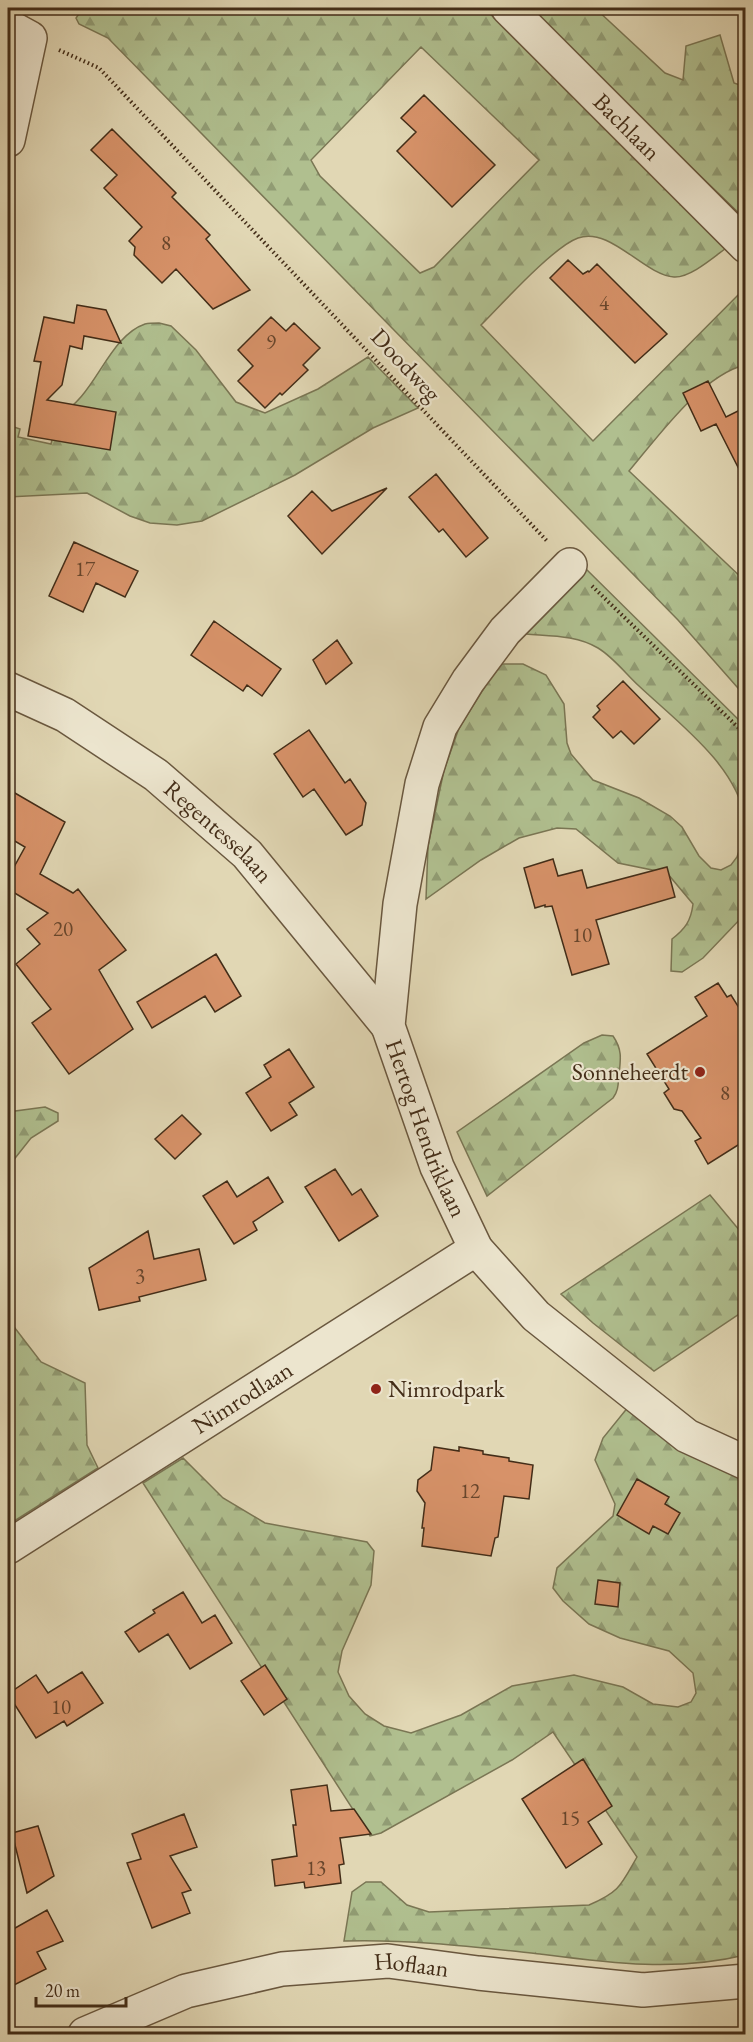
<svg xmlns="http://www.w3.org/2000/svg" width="753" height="2042" font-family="'EB Garamond',serif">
<defs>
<pattern id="forest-firs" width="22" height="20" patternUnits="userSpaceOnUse" patternTransform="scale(1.5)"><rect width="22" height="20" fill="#b0bf8f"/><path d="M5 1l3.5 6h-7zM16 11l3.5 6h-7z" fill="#919c74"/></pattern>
</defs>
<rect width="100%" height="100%" fill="#e1d7b4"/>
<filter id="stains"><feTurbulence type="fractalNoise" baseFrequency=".00333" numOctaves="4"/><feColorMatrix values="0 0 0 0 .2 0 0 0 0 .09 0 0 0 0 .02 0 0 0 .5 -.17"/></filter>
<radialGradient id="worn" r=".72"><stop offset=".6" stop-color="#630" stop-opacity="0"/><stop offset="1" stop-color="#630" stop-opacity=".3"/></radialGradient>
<path fill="url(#forest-firs)" stroke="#7a7654" stroke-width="1.5" fill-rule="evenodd" d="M83 8H484L729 246C716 255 691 278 674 277 644 275 610 226 578 238 553 247 502 304 481 325L593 441 745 288V365C702 375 657 438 629 471L745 581V696L678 620 108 38 79 24 76 18ZM421 47 539 160 434 267 420 273 320 176 311 160Z
M528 8H598L596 9 665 73 683 80 686 46 720 35 734 83 745 87V219L640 118Z
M159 323 171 326 196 350 236 402 265 413 318 389 368 357 418 408 373 428 295 475 202 521 177 525 150 523 130 516 87 493 8 497V425L20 429 18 437 51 444 58 415C95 399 107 337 145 324 149 323 155 323 159 323Z
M584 567 745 726V820C738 766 676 721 639 686 626 674 613 657 598 648 577 635 550 636 526 634Z
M499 664H523L546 675 564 704 567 743 571 754 593 780 639 798 670 816 682 827 699 856 711 868 721 870 731 865 737 857 745 833V914L703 958 682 972 671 971 672 939C685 929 691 921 693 904L667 873 618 863 576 829 557 828 519 838 481 860 426 899 428 846 444 770 459 728Z
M602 1035 613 1036C622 1049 621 1058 619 1074 618 1083 619 1090 613 1098L487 1196 457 1132 584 1043Z
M45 1107 58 1113V1121L31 1138 8 1167V1112Z
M710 1195 745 1237V1310L654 1371 593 1323 561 1294Z
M8 1319 41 1362 85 1383 87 1445 98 1468 8 1525Z
M633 1401 745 1470V1955C676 1972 610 1963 540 1954 475 1947 409 1939 344 1941L352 1892 366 1882H381L407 1905 429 1912 589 1905C620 1892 621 1885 637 1857L553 1732 512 1760 381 1833 370 1836 143 1483 183 1458 223 1498 265 1523 367 1542 374 1551 371 1585 342 1651 338 1672 349 1696 365 1714 384 1726 411 1733 461 1715 512 1686 574 1675 623 1687 653 1704 678 1707 691 1702 696 1693 693 1673 669 1651 620 1638 589 1624 563 1601 553 1588 557 1568 613 1516 615 1504 595 1460 603 1438Z"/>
<path fill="#d79269" stroke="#432d18" stroke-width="1.5" d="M424 95 495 165 452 207 397 151 416 132 401 118Z
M112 129 176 193 172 197 210 235 206 239 250 290 213 309 176 269 162 283 134 255 135 247 129 241 142 227 104 188 117 175 91 150Z
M568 260 583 274 588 271 589 272 597 264 667 334 635 363 550 278Z
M77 305 106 310 121 343 84 336 82 349 70 346 62 385 47 400 116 412 110 450 28 436 41 362 34 361 44 317 74 323Z
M271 317 286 331 294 323 320 348 303 365 308 370 282 395 280 393 265 408 238 381 253 366 238 350Z
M708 381 726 417 746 407V483L716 424 701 431 683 393Z
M436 474 488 538 466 557 443 529 439 532 409 497Z
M387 488 322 554 288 516 312 491 332 511Z
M74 542 138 571 125 597 96 583 83 612 49 596Z
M214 621 281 669 262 696 247 685 243 691 191 655Z
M337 640 352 663 326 684 313 660Z
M623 681 660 719 634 744 621 731 613 738 593 717 600 710 597 706Z
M309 730 345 783 350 779 366 803 362 825 346 835 314 789 303 797 274 754Z
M8 789 65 822 40 874 73 893 78 889 126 950 99 970 133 1029 69 1074 32 1023 51 1009 16 964 40 944 27 929 48 913 8 889V878L25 847 8 837Z
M553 859 558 876 582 870 587 888 667 867 675 897 596 920 609 964 572 975 552 906 545 907V905L535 908 524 868Z
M216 954 241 996 215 1012 205 996 152 1028 137 1002Z
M718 983 727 997 731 995 746 1019V1140L708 1164 695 1141 701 1138 682 1111 674 1109 664 1093 669 1089 647 1054 707 1016 695 997Z
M289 1049 314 1087 289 1103 297 1115 271 1131 246 1093 271 1077 264 1065Z
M182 1115 201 1134 175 1159 155 1139Z
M335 1169 352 1195 361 1189 378 1216 339 1241 305 1187Z
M268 1177 283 1202 253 1222 257 1230 234 1244 203 1196 227 1181 237 1197Z
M148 1231 154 1259 199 1249 206 1280 139 1297 140 1301 99 1310 89 1268Z
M434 1447 459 1451V1447L483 1451V1454L509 1458V1461L533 1465 529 1499 504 1496 498 1537 495 1538 491 1556 422 1546 424 1528H422L425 1503 417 1491 418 1480 431 1470Z
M637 1479 669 1497 665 1504 680 1513 668 1534 653 1526 649 1534 617 1515Z
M598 1580 620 1583 618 1607 595 1604Z
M183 1592 202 1623 215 1615 232 1643 190 1669 168 1634 139 1652 125 1632 155 1613 153 1610Z
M265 1665 287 1699 264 1715 241 1681Z
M82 1672 103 1703 67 1726 64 1721 36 1738 8 1694 36 1675 48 1693Z
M583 1759 612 1806 588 1822 602 1844 566 1868 522 1799Z
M327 1785 331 1811 354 1809 371 1834 340 1838 344 1864 339 1865 341 1883 305 1888 304 1882 275 1886 272 1860 297 1856 293 1825H296L291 1790Z
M184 1814 197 1847 170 1856 191 1890 182 1893 190 1913 152 1928 127 1863 141 1859 132 1834Z
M38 1826 54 1876 27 1893 12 1833Z
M47 1910 63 1941 37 1952 46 1969 8 1988V1932Z"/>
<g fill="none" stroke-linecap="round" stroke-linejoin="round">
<g stroke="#6a583f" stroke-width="36">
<g id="minor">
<path id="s1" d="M508 8 746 246"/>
<path d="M8 26 30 38 8 140"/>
<path id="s2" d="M570 565 505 631 468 681 440 727 422 784 400 904 388 1026 437 1167 476 1249 536 1316 687 1436 746 1463"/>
<path id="s3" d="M8 689 65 715 156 775 247 854 388 1026"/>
<path id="s4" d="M8 1547 476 1249"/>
<path id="s5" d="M85 2034 186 1991 282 1969 388 1961 478 1973 643 1990 746 1981"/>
</g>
</g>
<path stroke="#432d18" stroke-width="4" stroke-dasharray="1.5 3" stroke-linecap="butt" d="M59 50 99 68 548 542
M592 586 746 735"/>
<use href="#minor" stroke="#ece5ce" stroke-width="33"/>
</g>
<g fill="#8f2418" stroke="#ece5ce" stroke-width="2">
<circle cx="700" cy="1072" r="6"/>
<circle cx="376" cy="1389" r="6"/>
</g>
<g text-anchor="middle" stroke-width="4.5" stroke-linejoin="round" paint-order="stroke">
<g font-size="21" fill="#68462c">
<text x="166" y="250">8</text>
<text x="604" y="310">4</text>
<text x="271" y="349">9</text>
<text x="85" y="576">17</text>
<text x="63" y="936">20</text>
<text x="582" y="942">10</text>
<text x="725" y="1100">8</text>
<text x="140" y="1283">3</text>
<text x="470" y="1498">12</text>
<text x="61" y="1714">10</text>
<text x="570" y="1825">15</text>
<text x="316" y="1875">13</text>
</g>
<g font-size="24" fill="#432d18" stroke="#ece5ce">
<text dy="8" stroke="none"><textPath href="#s1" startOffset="168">Bachlaan</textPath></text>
<text transform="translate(406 365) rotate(47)" y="8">Doodweg</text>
<text dy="8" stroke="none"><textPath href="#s3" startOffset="256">Regentesselaan</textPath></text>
<text dy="8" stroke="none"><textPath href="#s2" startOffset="622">Hertog Hendriklaan</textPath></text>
<text dy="8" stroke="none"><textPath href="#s4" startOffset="278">Nimrodlaan</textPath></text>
<text dy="8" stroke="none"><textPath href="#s5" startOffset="338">Hoflaan</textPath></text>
</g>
<g font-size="24" fill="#432d18" stroke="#ece5ce" text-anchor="end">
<text x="688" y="1080">Sonneheerdt</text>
<text x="388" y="1397" text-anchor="start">Nimrodpark</text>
</g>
</g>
<rect width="753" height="2042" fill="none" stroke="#e1d7b4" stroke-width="30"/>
<rect x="9" y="9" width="735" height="2024" fill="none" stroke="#432d18" stroke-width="3"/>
<rect x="15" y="15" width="723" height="2012" fill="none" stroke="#432d18" stroke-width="1.5"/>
<path d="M36 1997v9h90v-9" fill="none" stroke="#432d18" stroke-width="3"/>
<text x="45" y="1997" font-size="18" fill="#432d18" stroke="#ece5ce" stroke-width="4.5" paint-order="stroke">20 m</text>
<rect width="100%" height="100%" filter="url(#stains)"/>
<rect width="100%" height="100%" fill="url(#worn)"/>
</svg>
